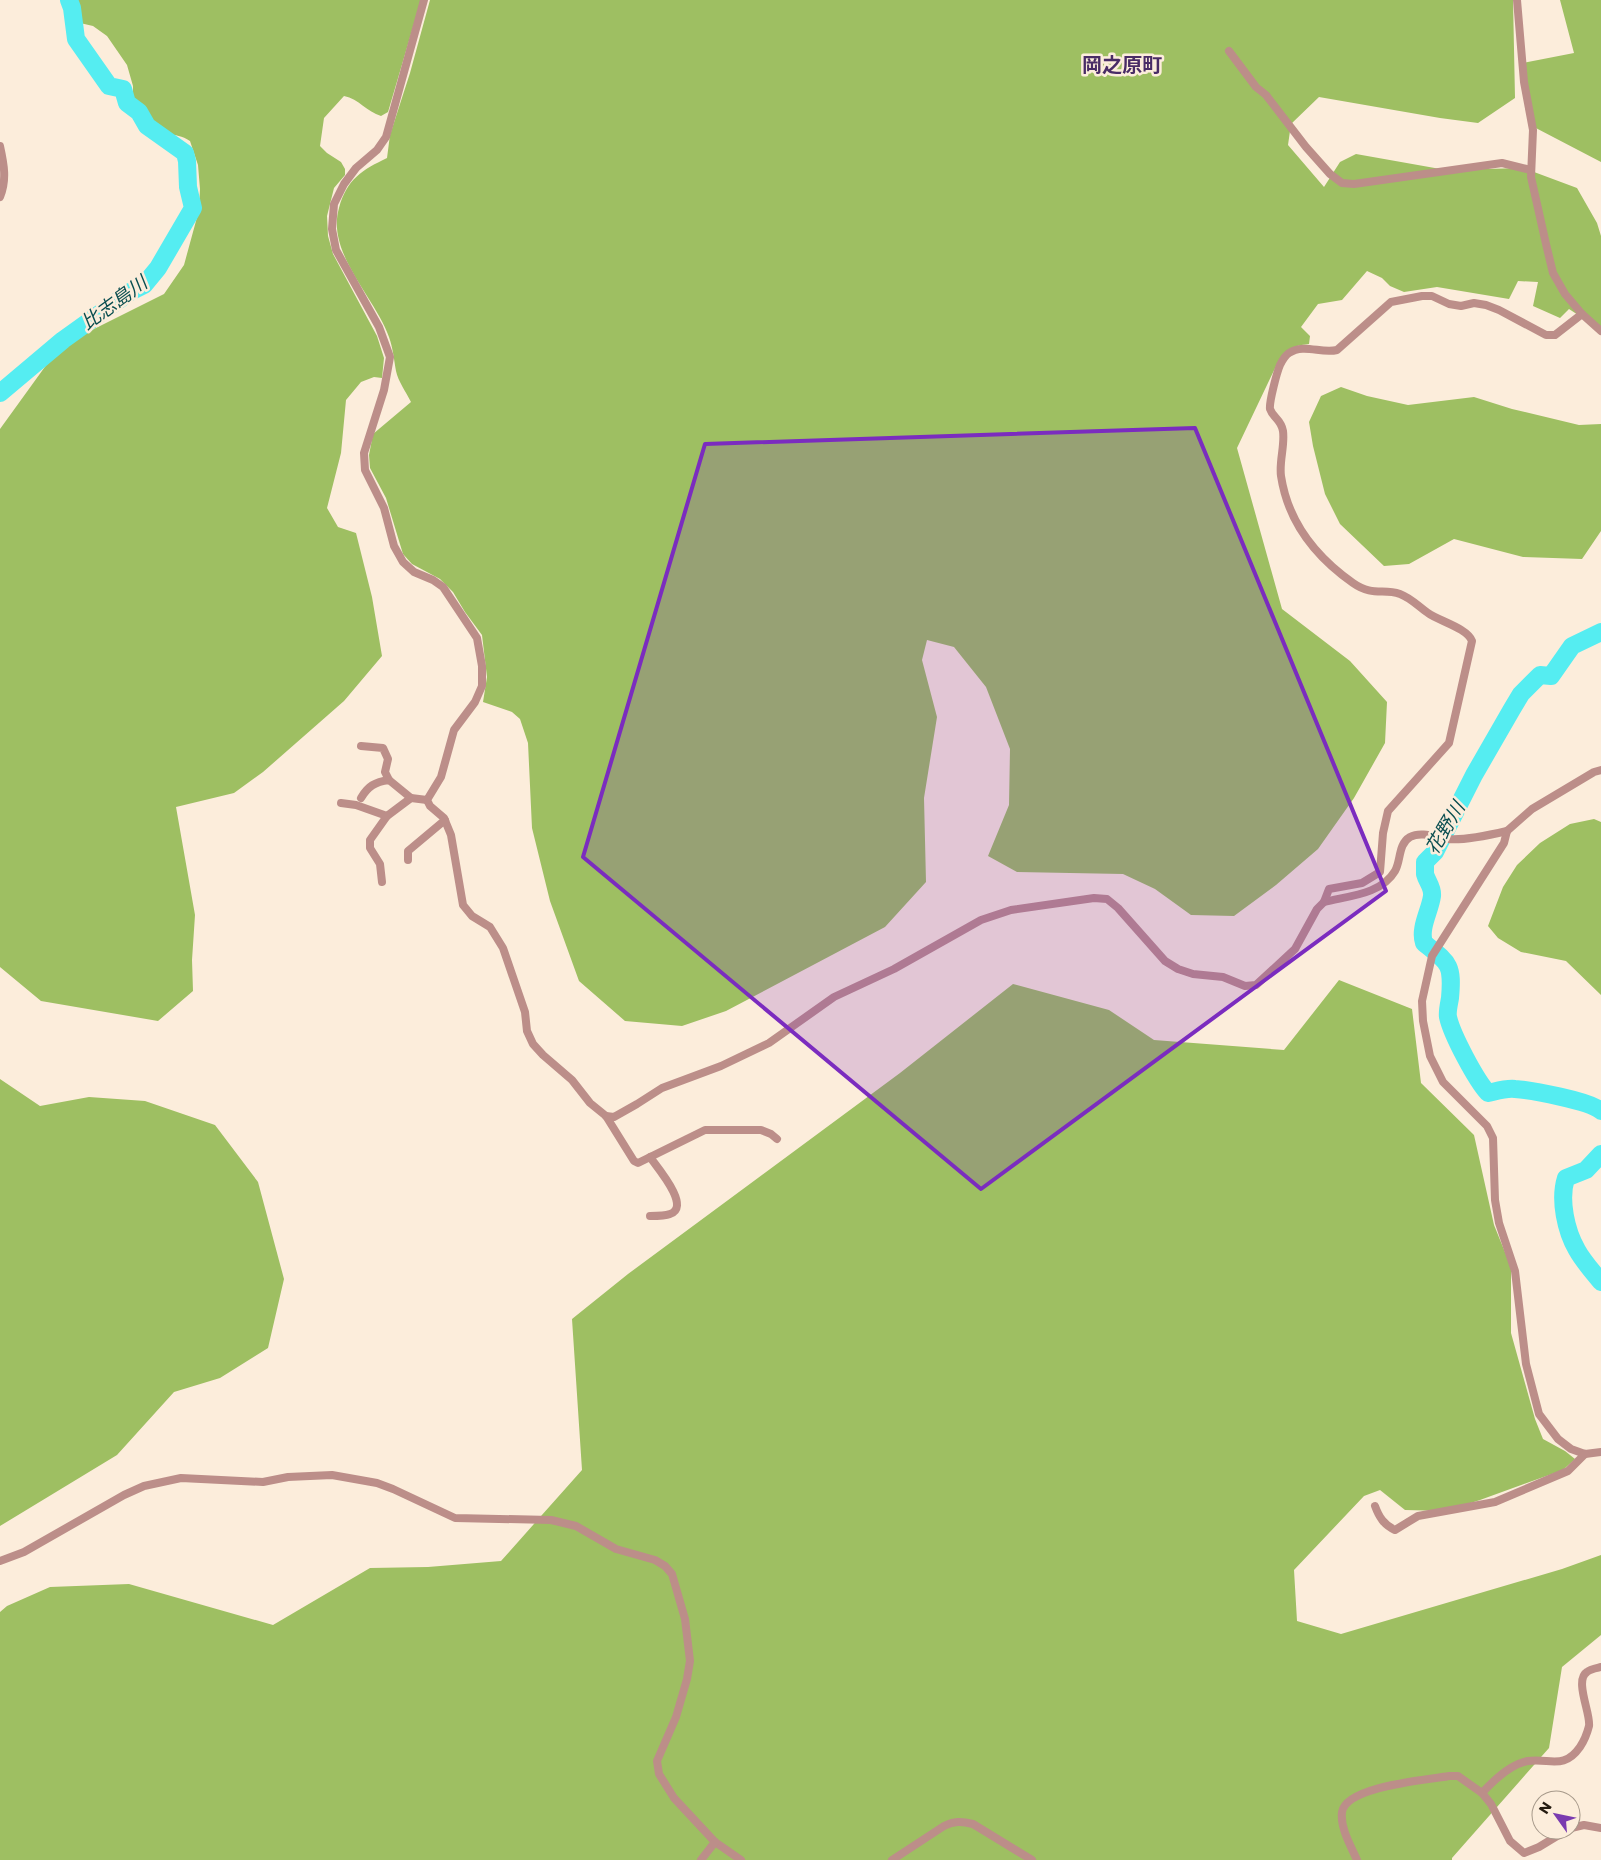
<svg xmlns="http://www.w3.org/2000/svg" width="1601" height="1860" viewBox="0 0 1601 1860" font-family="Poppins,'Noto Sans JP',sans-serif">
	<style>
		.forest { fill: #9ebf62 }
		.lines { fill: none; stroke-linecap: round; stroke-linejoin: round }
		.river { stroke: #55edf1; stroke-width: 18 }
		.street { stroke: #bc8e89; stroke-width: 8 }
		.marked { fill: #7b2cbf; fill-opacity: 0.2; stroke: #7b2cbf; stroke-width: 4; stroke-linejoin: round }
		.labels { text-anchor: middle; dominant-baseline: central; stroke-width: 5; stroke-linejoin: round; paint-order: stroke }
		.water-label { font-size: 19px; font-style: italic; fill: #0a4e50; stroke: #fceddb }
		.quarter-label { font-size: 20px; font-weight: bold; fill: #492c66; stroke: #fceddb }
	</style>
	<rect width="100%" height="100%" fill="#fceddb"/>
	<!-- forest -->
	<g class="forest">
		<path d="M64,0H421L388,112L381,116C367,112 359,99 344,96L324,118L320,146L327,153L341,162L345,169V175L334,188L327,216L328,236L333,254L377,336L384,358L382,378L374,377L361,382L346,400L341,453L327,508L338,527L356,533L372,597L382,656L344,701L263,772L234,793L176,807L195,915L192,960L193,991L158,1021L41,1001L0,967V429L60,346L164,294L184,265L199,210L200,189L198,165L190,141C177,133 167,134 153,136L143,129L133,116V86L127,65L107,36L93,26L80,23L70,17L64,3Z"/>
		<path d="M430,0H1513L1515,98L1478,123L1440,118L1319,97L1291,124L1288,145L1324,187L1340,162L1356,154L1446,170L1523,168L1577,188L1597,223L1601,236V330L1569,309L1560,318L1533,306L1538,282L1518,281L1509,299L1437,287L1404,292L1390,286L1382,278L1367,271L1342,300L1318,304L1301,327L1310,336L1309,344C1292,346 1286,349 1277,364L1237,448L1282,609L1350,661L1387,702L1385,743L1354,798L1318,849L1276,885L1234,916L1191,915L1155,889L1123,874L1017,872L988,856L1009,805L1010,749L986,687L954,647L927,640L922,660L937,717L924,798L926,882L885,927L726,1011L682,1026L625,1021L579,981L550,901L532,828L528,743L520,719L512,712L483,702L487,677L482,635L465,612L453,592L440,579L412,564L403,554L386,498L370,468L369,455L373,434L411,402C406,392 398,381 396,371C394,360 393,348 389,337C375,297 326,253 339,208C347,179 362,170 387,158L390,135L410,73Z"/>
		<path d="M1560,0H1601V162L1532,126L1523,63L1574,53Z"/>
		<path d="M1341,387L1367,396L1408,405L1474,397L1512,409L1579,425L1601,424V531L1582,559L1523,557L1454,539L1409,564L1384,566L1340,524L1325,494L1313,446L1309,422L1321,396Z"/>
		<path d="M1594,819L1601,822V995L1566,961L1521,952L1498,938L1488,926L1503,887L1517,865L1540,843L1570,824Z"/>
		<path d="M1339,980L1412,1009L1421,1083L1474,1135L1494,1225L1511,1267V1333L1535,1419L1543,1439L1565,1451L1575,1459L1563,1470L1480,1500L1446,1511L1405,1510L1380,1490L1364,1496L1294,1570L1297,1621L1341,1634L1562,1569L1601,1555V1635L1562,1667L1549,1748L1452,1858V1860H0V1612L7,1606L50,1587L129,1584L273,1625L370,1568L428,1567L501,1561L582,1470L572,1319L628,1274L900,1073L1013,984L1109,1010L1154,1040L1284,1050Z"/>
		<path d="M0,1079L40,1106L89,1097L145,1101L215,1125L258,1182L284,1279L268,1348L220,1378L174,1392L117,1455L0,1526Z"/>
	</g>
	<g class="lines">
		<!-- river -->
		<g class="river">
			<path d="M0,393L63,340L130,292L144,285L158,268L193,208L188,187L187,161L185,153L147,126L139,112L127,103L123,89L109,86L76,39L72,8L69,0"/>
			<path d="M1601,632L1572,646L1551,676L1540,675L1521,694L1512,709L1474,775L1435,852L1425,862C1425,865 1425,870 1425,874C1427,882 1433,887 1432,896C1430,911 1419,928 1424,943C1449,963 1453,964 1450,998C1449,1004 1447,1012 1448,1017C1452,1035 1476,1080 1488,1093C1497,1091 1506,1088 1515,1089C1530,1090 1591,1101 1601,1111"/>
			<path d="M1601,1154L1586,1170L1566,1178C1559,1200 1566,1231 1577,1250C1583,1261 1593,1272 1601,1282"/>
		</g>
		<!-- street -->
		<g class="street">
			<path d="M424,0L386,137L377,150L356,168L344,184L334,204L332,229L336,250L379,327L390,357L384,390L364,453L365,470L384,508L394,546L403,562L414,572L433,580L443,587L477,638L482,666V686L475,702L454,730L441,777L427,800L430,806L444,818L451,835L463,905L472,916L490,927L503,948L525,1012L527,1031L533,1044L543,1055L572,1080L590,1103L606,1116L634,1161L638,1163L705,1130H761L771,1134L777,1139"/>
			<path d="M1517,0L1524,82L1533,130L1531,177L1546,244L1553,273L1565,294L1582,314L1601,331"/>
			<path d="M1229,51L1256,87L1266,95L1306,147L1330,174L1342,183L1354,184L1502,163L1531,170"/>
			<path d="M0,146C4,164 7,180 0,197"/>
			<path d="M361,746L383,748L388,759L385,772L389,780"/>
			<path d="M1601,770L1594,772L1532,809L1507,831L1504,843L1432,956L1422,1001L1423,1021L1430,1056L1443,1082L1487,1126L1493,1138L1495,1200L1499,1223L1515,1271L1526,1364L1539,1414L1558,1439L1571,1449L1585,1454L1601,1452"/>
			<path d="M361,798C368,786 375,782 389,780L411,798"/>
			<path d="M341,803L356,805L387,816L411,798L427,800"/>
			<path d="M408,860V851L445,820"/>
			<path d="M382,882L380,864L370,848V840L387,816"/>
			<path d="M1324,902C1347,896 1381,895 1395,871C1401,861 1398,844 1410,837C1421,831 1435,837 1447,839C1464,841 1490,835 1507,831"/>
			<path d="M606,1116L614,1117L637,1104L662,1088L721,1066L769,1043L834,997L894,969L981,920L1011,910L1094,898L1107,899L1118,908L1165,961L1178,969L1193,974L1223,977L1245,986L1256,985L1295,949L1317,909L1324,902L1329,889L1362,883L1380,872L1383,833L1388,811L1449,743L1472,641C1467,628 1439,621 1428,613C1419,607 1411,598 1400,594C1383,588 1373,597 1353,583C1316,557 1288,522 1281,476C1279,461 1285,446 1283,431C1281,419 1273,418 1270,409C1269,402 1277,372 1280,365C1282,361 1286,355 1289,353C1304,343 1321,354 1337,350L1391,302L1422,296H1432L1449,304L1461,306L1474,303L1486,305L1499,310L1546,335H1555L1582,314"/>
			<path d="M650,1157C656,1166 692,1207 670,1214C665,1216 656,1216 650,1216"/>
			<path d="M1375,1506C1379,1517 1384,1525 1395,1530L1418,1516L1495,1502L1568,1471L1585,1454"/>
			<path d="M0,1561L24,1552L124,1495L144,1486L181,1478L263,1482L288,1477L332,1475L377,1483L393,1489L455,1518L551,1520L576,1526L616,1549L655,1560L665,1566L672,1574L685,1619L690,1661L687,1679L676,1717L657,1761L659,1774L674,1798L715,1842L741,1860"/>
			<path d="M1482,1793C1493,1781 1511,1764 1528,1761C1550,1758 1564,1770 1580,1747C1584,1741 1587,1734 1589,1726C1591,1714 1574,1680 1587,1672C1590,1669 1597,1668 1601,1667"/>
			<path d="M1571,1828L1584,1825L1601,1828"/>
			<path d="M701,1860L715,1842"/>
			<path d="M892,1860L944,1826C954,1821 961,1821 973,1824L1032,1860"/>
			<path d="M1357,1860C1351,1846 1340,1828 1342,1812C1346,1786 1427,1780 1449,1776H1458L1482,1793L1491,1804L1510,1841L1524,1853L1539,1847L1567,1830"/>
		</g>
	</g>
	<!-- marked area -->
	<path class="marked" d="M1195,428L1386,891L981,1189L583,857L705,444Z"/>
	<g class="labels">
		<!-- water labels -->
		<g class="water-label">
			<text transform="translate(114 303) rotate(-36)">比志島川</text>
			<text transform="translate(1445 828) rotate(-59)">花野川</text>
		</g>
		<!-- quarter labels -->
		<g class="quarter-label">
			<text x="1122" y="65">岡之原町</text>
		</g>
	</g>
	<!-- north arrow -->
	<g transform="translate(1556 1815) rotate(303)"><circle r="24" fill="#fceddb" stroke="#a6998a"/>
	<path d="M0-4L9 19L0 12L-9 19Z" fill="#7a3bb0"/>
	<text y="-8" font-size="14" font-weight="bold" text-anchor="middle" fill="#241b10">N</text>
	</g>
</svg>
